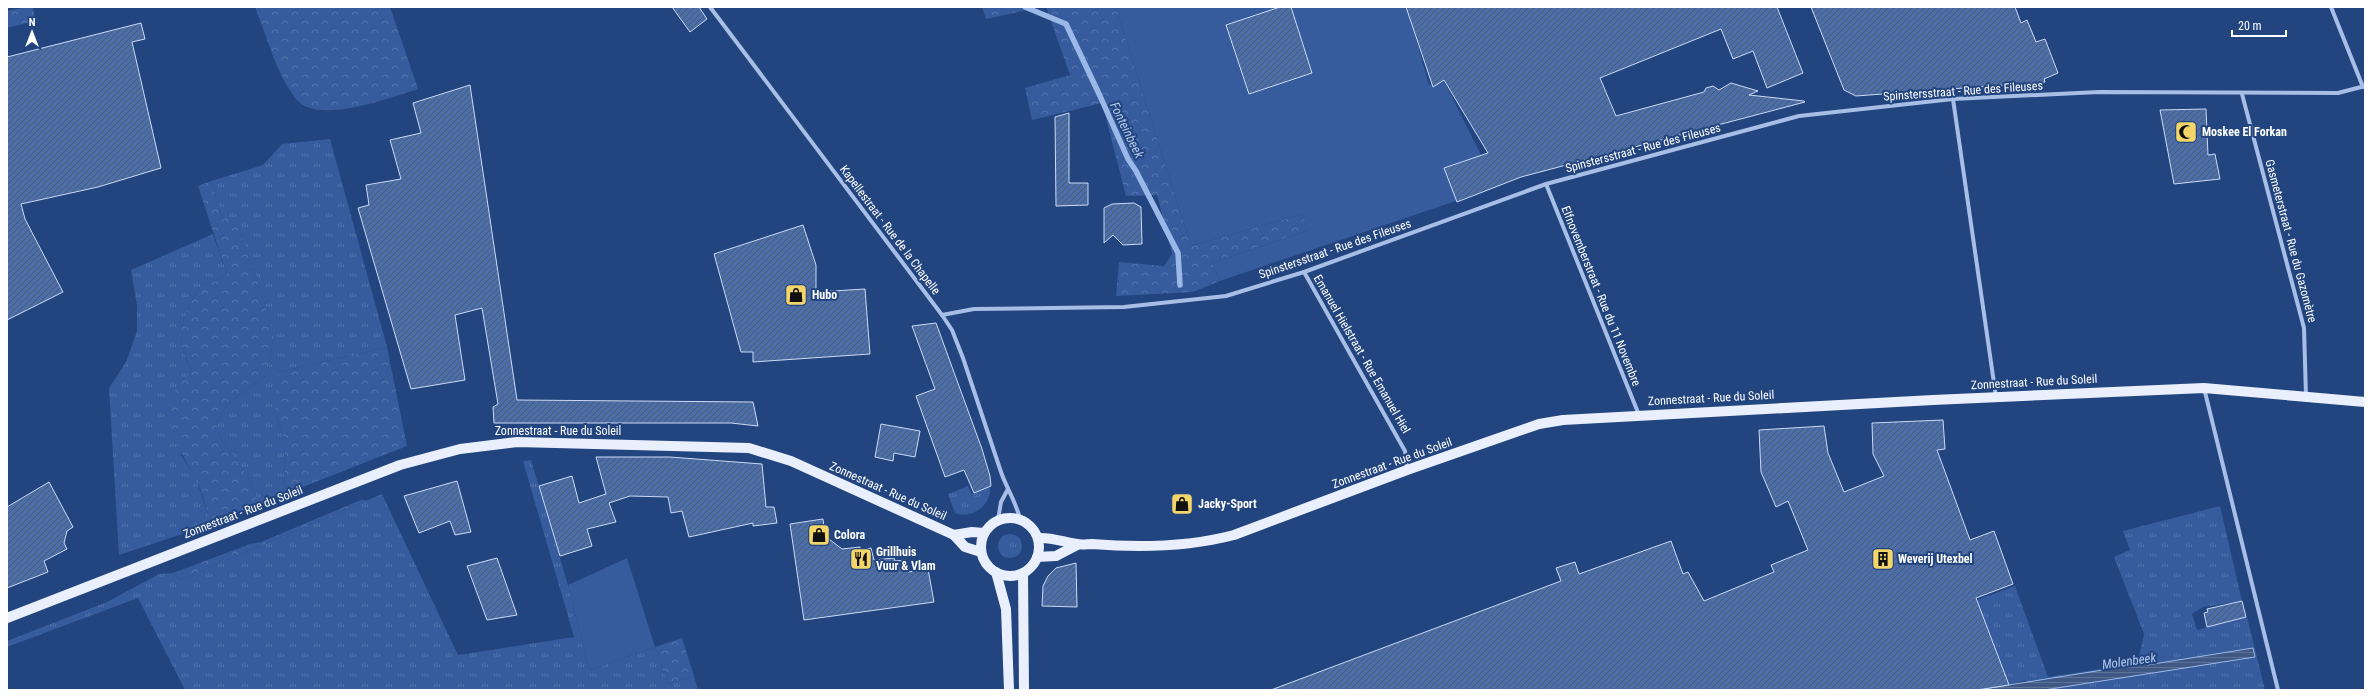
<svg xmlns="http://www.w3.org/2000/svg" width="2372" height="697" viewBox="0 0 2372 697" font-family="'Roboto Condensed',sans-serif">
	<style>
		.grass { fill: url(#grass-tufts) }
		.forest { fill: url(#forest-crowns) }
		.green { fill: #365c9d }
		.water { fill: url(#water-rules); stroke: #9bb9e8 }
		.lines { fill: none; stroke-linecap: round; stroke-linejoin: round }
		.stream { stroke: #9bb9e8; stroke-width: 5.5 }
		.building { fill: url(#building-hatch); stroke: #cbdbf5 }
		.minor { stroke: #a7bfe7; stroke-width: 4 }
		.primary { stroke: #e9effd; stroke-width: 10 }
		.labels { text-anchor: middle; dominant-baseline: central; stroke-width: 4; stroke-linejoin: round; paint-order: stroke }
		.street-label { font-size: 12px; fill: #fff; stroke: #22447f }
		.poi-label { font-size: 12px; font-weight: bold; fill: #fff; stroke: #22447f; text-anchor: start }
		.water-label { font-size: 13px; font-style: italic; fill: #b3caef; stroke: #22447f }
	</style>
	<defs>
		<pattern id="grass-tufts" width="24" height="20" patternUnits="userSpaceOnUse"><rect width="24" height="20" fill="#365c9d"/><path d="M3 7l-1-3M5 7V3M7 7l1-3M15 17l-1-3M17 17v-4M19 17l1-3" fill="none" stroke="#5474ac"/></pattern>
		<pattern id="forest-crowns" width="20" height="18" patternUnits="userSpaceOnUse"><rect width="20" height="18" fill="#365c9d"/><path d="M2 6a3 3 0 1 1 6 0M12 15a3 3 0 1 1 6 0" fill="none" stroke="#5474ac"/></pattern>
		<pattern id="water-rules" width="6" height="5" patternUnits="userSpaceOnUse"><rect width="6" height="5" fill="#405984"/><path d="M0 2.5h6" fill="none" stroke="#5d7296"/></pattern>
		<pattern id="building-hatch" width="6" height="6" patternUnits="userSpaceOnUse"><rect width="6" height="6" fill="#4b6da8"/><path d="M-1 1l2-2M0 6l6-6M5 7l2-2" fill="none" stroke="#4c5971"/></pattern>
	</defs>
	<rect width="100%" height="100%" fill="#22447f"/>
	<!-- grass -->
	<g class="grass">
		<path d="M330,139L387,347L279,372L276,415L284,440L285,494L259,504L248,477L219,436L216,421L230,402L267,375L274,335L257,278L234,218L222,217L211,181L263,165L282,144Z"/>
		<path d="M213,234L227,274L213,282L201,285C191,303 177,324 182,346C184,355 189,364 192,372L177,387L181,455L196,479L212,524L119,555L109,388L126,362L137,331V306L131,270Z"/>
		<path d="M531,460L568,585L589,670L655,647L668,684L694,676L698,690H185L138,598L7,647V641L107,602L159,574L173,573L180,580L382,494L458,655L574,637L523,461Z"/>
		<path d="M968,486L972,494L990,487C992,505 971,520 955,513L948,494Z"/>
		<path d="M2220,506L2242,601L2203,607L2192,614L2197,630L2247,617L2265,690H2029L2026,680L2009,685L1977,600L2015,586L2048,677L2133,664L2139,656L2144,634L2114,557L2130,550L2123,531Z"/>
		<circle cx="1010" cy="546" r="12"/>
	</g>
	<!-- forest -->
	<g class="forest">
		<path d="M27,7H33L35,21L7,28V11Z"/>
		<path d="M255,7H390L418,89C391,97 317,126 296,99C276,73 267,37 255,7Z"/>
		<path d="M982,7H1040L986,19Z"/>
		<path d="M1046,7H1116L1191,246L1303,214L1309,230L1212,263L1220,281L1193,292L1116,296L1119,262L1164,266L1172,254L1157,195L1126,196L1102,103L1032,120L1025,88L1070,75Z"/>
		<path d="M211,181L222,217H234L257,278L274,335L267,375L230,402L216,421L219,436L248,477L259,504L212,524C206,509 203,492 195,478C181,451 156,417 177,387C180,381 187,377 192,372C189,363 184,355 182,346C177,324 191,303 201,285L213,282L227,274L198,186Z"/>
		<path d="M387,347L407,446L285,494L284,440L276,415L274,400L279,372Z"/>
		<path d="M361,500H368L180,580L173,573L250,544L261,542Z"/>
		<path d="M682,638L694,676L668,684L655,647Z"/>
	</g>
	<!-- green -->
	<g class="green">
		<path d="M1116,7H1407L1429,85L1443,79L1497,187L1220,281L1212,263L1309,230L1303,214L1191,246Z"/>
		<path d="M627,558L655,647L589,670L568,585Z"/>
	</g>
	<!-- water -->
	<path class="water" d="M2253,648L2255,657L2044,690H1977L2147,663V665Z"/>
	<g class="lines">
		<!-- stream -->
		<path class="stream" d="M1025,7L1066,24L1100,96L1128,159L1136,171L1178,253L1180,285"/>
	</g>
	<!-- building -->
	<g class="building">
		<path d="M672,7H699L707,19L690,32Z"/>
		<path d="M1280,7H1291L1312,73L1249,94L1226,25Z"/>
		<path d="M1406,7H1777L1803,73L1767,88L1753,51L1733,59L1721,29L1600,78L1616,116L1704,92L1706,88L1713,86L1719,90L1731,83L1758,91L1749,95L1804,101L1805,102L1521,177L1457,202L1444,168L1488,153L1444,80L1433,87Z"/>
		<path d="M1811,7H2015L2021,23L2027,20L2036,42L2045,39L2058,73L2044,79L2045,82L1856,96L1844,90Z"/>
		<path d="M141,23L145,39L132,42L161,168L98,187L21,204L25,219L63,292L7,320V57Z"/>
		<path d="M470,85L517,400L753,402L758,426L731,423H494L493,407L498,404L482,308L455,315L465,380L411,389L358,208L369,205L366,185L401,179L390,140L421,133L413,103Z"/>
		<path d="M2206,109L2208,155L2215,154L2220,179L2174,184L2160,110Z"/>
		<path d="M1069,113V183H1088V205L1056,206L1055,117Z"/>
		<path d="M1134,203L1141,207L1142,244L1123,245L1113,235L1104,243V208L1112,204Z"/>
		<path d="M803,225L816,265V292L865,289L870,354L753,362V352H741L714,254Z"/>
		<path d="M936,323L982,449L990,476L991,486L974,493L964,470L945,477L916,396L935,389L912,326Z"/>
		<path d="M1943,420L1945,449L1937,450L1970,540L1994,531L2013,584L1976,598L2009,685L1977,690H1271L1561,581L1556,568L1575,562L1579,574L1671,541L1683,574L1688,572L1704,601L1774,572L1771,565L1808,550L1788,501L1776,507L1761,472L1759,430L1824,426L1828,453L1844,492L1884,476L1873,454L1872,423Z"/>
		<path d="M881,424L920,431L915,457L894,453L893,461L875,457Z"/>
		<path d="M596,457H670L762,464L766,507H774L777,523L753,526V523L689,537L682,511L671,513L668,497L630,496L609,503L616,522L587,529L592,546L560,556L539,486L572,476L579,503L606,494Z"/>
		<path d="M457,481L471,532L455,535L450,521L419,533L404,496Z"/>
		<path d="M49,482L73,527L67,531L64,543L67,549L44,561L48,572L7,588V507Z"/>
		<path d="M823,519L825,536L842,549L860,547V550L871,548L874,560L894,558L895,561L906,560L908,572L928,569L934,602L804,620L790,524Z"/>
		<path d="M497,558L517,615L487,620L467,566Z"/>
		<path d="M1076,563L1077,607L1042,606L1043,586L1048,576L1056,568Z"/>
		<path d="M2242,601L2246,617L2207,627L2204,613L2208,612L2207,609Z"/>
	</g>
	<g class="lines">
		<!-- minor -->
		<g class="minor">
			<path d="M710,7L942,315L952,330L963,358L1001,472C1007,489 1016,502 1020,519"/>
			<path d="M2331,7L2363,87"/>
			<path d="M2242,94L2304,328L2306,396"/>
			<path d="M1953,99L1996,397"/>
			<path d="M1546,184L1639,415"/>
			<path d="M1304,272L1405,451L1407,469"/>
			<path d="M942,315L974,309L1124,307L1226,296L1304,272L1546,184L1799,116L1953,99L2099,92L2338,93L2365,86"/>
			<path d="M2204,388L2278,690"/>
			<path d="M998,520L1001,502L1008,489"/>
		</g>
		<!-- primary -->
		<g class="primary">
			<circle cx="1010" cy="547" r="29"/>
			<path d="M954,535L972,532L984,533"/>
			<path d="M1038,538C1052,537 1063,542 1077,544C1082,545 1087,544 1092,544C1140,548 1188,547 1234,535L1407,470L1539,424L1563,420L1933,400L2204,388L2365,402"/>
			<path d="M1037,557L1056,556L1077,545"/>
			<path d="M996,572L1006,609L1009,690"/>
			<path d="M1023,573L1024,690"/>
			<path d="M7,618L400,465L460,449L517,442L749,448L791,461L954,535L965,547L981,552"/>
		</g>
	</g>
	<!-- icons -->
	<defs>
		<g id="mosque-square" transform="scale(1.15)"><rect x="-9" y="-9" width="18" height="18" rx="4" fill="#f3d56a" stroke="#22447f"/><path d="M3.5-4.9A6 6 0 1 0 3.5 4.9A5 5 0 1 1 3.5-4.9Z" fill="#111"/></g>
		<g id="shop-square" transform="scale(1.15)"><rect x="-9" y="-9" width="18" height="18" rx="4" fill="#f3d56a" stroke="#22447f"/><path d="M-5-2.5h2.3a2.7 3.5 0 0 1 5.4 0H5L5.5 6h-11ZM-1.5-2.5h3a1.5 2.3 0 0 0-3 0Z" fill="#111"/></g>
		<g id="restaurant-square" transform="scale(1.15)"><rect x="-9" y="-9" width="18" height="18" rx="4" fill="#f3d56a" stroke="#22447f"/><path d="M-5-6h1v4h1v-4h1v4h1v-4h1v5L-1.5 .5V6h-2V.5L-5-1ZM5-6V6H3V1.5H1.5Q1.5-4 5-6Z" fill="#111"/></g>
		<g id="building-square" transform="scale(1.15)"><rect x="-9" y="-9" width="18" height="18" rx="4" fill="#f3d56a" stroke="#22447f"/><path d="M-4-6H4V6H1V3H-1V6H-4ZM-2.5-4.3h1.7v1.8h-1.7ZM.8-4.3h1.7v1.8H.8ZM-2.5-1h1.7V.8h-1.7ZM.8-1h1.7V.8H.8Z" fill="#111"/></g>
	</defs>
	<g fill-rule="evenodd">
		<use href="#mosque-square" x="2186" y="132"/>
		<use href="#shop-square" x="796" y="295"/>
		<use href="#shop-square" x="1182" y="504"/>
		<use href="#shop-square" x="819" y="535"/>
		<use href="#restaurant-square" x="861" y="559"/>
		<use href="#building-square" x="1883" y="559"/>
	</g>
	<g class="labels">
		<!-- street labels -->
		<g class="street-label">
			<text transform="translate(1963 91) rotate(-4)">Spinstersstraat - Rue des Fileuses</text>
			<text transform="translate(1643 148) rotate(-15)">Spinstersstraat - Rue des Fileuses</text>
			<text transform="translate(890 230) rotate(53)">Kapellestraat - Rue de la Chapelle</text>
			<text transform="translate(2291 241) rotate(75)">Gasmeterstraat - Rue du Gazomètre</text>
			<text transform="translate(1335 249) rotate(-19)">Spinstersstraat - Rue des Fileuses</text>
			<text transform="translate(1601 296) rotate(68)">Elfnovemberstraat - Rue du 11 Novembre</text>
			<text transform="translate(1362 354) rotate(60)">Emanuel Hielstraat - Rue Emanuel Hiel</text>
			<text transform="translate(2034 382) rotate(-3)">Zonnestraat - Rue du Soleil</text>
			<text transform="translate(1711 398) rotate(-3)">Zonnestraat - Rue du Soleil</text>
			<text x="558" y="431">Zonnestraat - Rue du Soleil</text>
			<text transform="translate(1392 463) rotate(-20)">Zonnestraat - Rue du Soleil</text>
			<text transform="translate(888 491) rotate(24)">Zonnestraat - Rue du Soleil</text>
			<text transform="translate(243 512) rotate(-21)">Zonnestraat - Rue du Soleil</text>
		</g>
		<!-- poi labels -->
		<g class="poi-label">
			<text x="2202" y="132">Moskee El Forkan</text>
			<text x="812" y="295">Hubo</text>
			<text x="1198" y="504">Jacky-Sport</text>
			<text x="834" y="535">Colora</text>
			<text x="876" y="552">Grillhuis<tspan x="876" dy="14">Vuur &amp; Vlam</tspan></text>
			<text x="1898" y="559">Weverij Utexbel</text>
		</g>
		<!-- water labels -->
		<g class="water-label">
			<text transform="translate(1127 130) rotate(64)">Fonteinbeek</text>
			<text transform="translate(2129 661) rotate(-8)">Molenbeek</text>
		</g>
	</g>
	<!-- border -->
	<rect width="2372" height="697" fill="none" stroke="#ffffff" stroke-width="16"/>
	<!-- north arrow -->
	<g transform="translate(32 32)" stroke="#22447f" stroke-width="3" paint-order="stroke">
	<path d="M0-3L7 15L0 10L-7 15Z" fill="#ffffff"/>
	<text y="-6" font-size="11" font-weight="bold" text-anchor="middle" fill="#ffffff">N</text>
	</g>
	<!-- scale -->
	<path d="M2232 30v6h54v-6" fill="none" stroke="#ffffff" stroke-width="2"/>
	<text x="2238" y="30" font-size="12" fill="#ffffff" stroke="#22447f" stroke-width="3" paint-order="stroke">20 m</text>
</svg>
